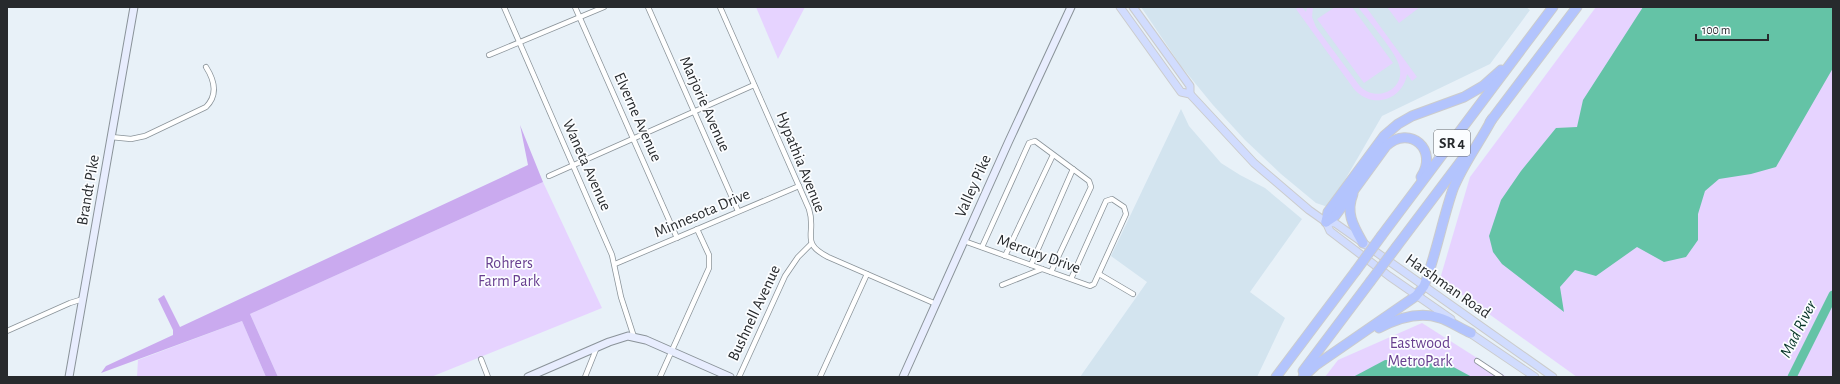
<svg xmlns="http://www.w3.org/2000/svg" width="1840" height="384" viewBox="0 0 1840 384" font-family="'Alegreya Sans',sans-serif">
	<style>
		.built { fill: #d3e4ef }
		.green { fill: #e6d3ff }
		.forest { fill: #caaaef }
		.water { fill: #64c3a6 }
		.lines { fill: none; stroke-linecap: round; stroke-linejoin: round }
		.river { stroke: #64c3a6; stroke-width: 9 }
		.street-casing { stroke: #8a9399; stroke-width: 6 }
		.secondary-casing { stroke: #8a9399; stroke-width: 9 }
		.primary-casing { stroke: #cbcccd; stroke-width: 9 }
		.highway-casing { stroke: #cbcccd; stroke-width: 11 }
		.street { stroke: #fff; stroke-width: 4.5 }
		.secondary { stroke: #e8edfe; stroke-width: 7 }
		.primary { stroke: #d1dcfe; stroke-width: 7 }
		.highway { stroke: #b3c4fd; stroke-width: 9 }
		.highway-bridge-casing { stroke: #cbcccd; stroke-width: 11; stroke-linecap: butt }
		.highway-bridge { stroke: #b3c4fd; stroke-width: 9 }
		.labels { text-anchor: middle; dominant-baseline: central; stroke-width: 3.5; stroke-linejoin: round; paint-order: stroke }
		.shield { fill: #fbfdff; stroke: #67696c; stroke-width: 1 }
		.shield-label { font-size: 15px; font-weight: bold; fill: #272a2d }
		.street-label { font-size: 16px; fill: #272a2d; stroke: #fbfdff }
		.park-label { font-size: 16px; fill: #683f90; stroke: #fbfdff }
		.water-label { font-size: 17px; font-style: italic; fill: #053327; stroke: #fbfdff }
	</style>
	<rect width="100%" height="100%" fill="#e8f1f8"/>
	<!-- built -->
	<g class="built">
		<path d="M1141,7H1526L1530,10L1490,64L1382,116L1331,204L1325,206L1316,203L1281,174L1245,140L1213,105L1181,66Z"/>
		<path d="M1181,109L1189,126L1221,163L1240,175L1265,188L1302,219L1250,292L1285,318L1257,377H1080L1147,282L1111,256Z"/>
	</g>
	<!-- green -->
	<g class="green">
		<path d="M756,7H805L778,59Z"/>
		<path d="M1298,7H1302L1306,12L1307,7H1313L1312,17L1316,27L1359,85C1375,104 1407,90 1399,65C1395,51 1368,20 1358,7H1366L1417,77L1412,81L1407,74C1403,100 1372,110 1354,89L1296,9Z"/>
		<path d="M1335,7H1352L1393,63L1364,83L1317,19Z"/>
		<path d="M1387,7H1420L1399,23Z"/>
		<path d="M1596,7H1833V377H1577L1440,279L1470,177Z"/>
		<path d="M543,182L602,308L431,377H278L250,314Z"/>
		<path d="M242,321L266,377H137L138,360Z"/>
		<path d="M1422,323L1507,377H1325L1338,360Z"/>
	</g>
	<!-- forest -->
	<path class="forest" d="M520,125L543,182L250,314L278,377H266L242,321L101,373L106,366L173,335V330L158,299L164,295L180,327L528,165Z"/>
	<!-- water -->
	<g class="water">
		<path d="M1643,7H1833V68L1776,167L1751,174L1719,179L1705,191L1698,214V240L1686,257L1664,262L1637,247L1596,276L1575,270L1560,287L1564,312L1502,264L1493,252L1489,236L1501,200L1521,171L1556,128L1577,127L1583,100Z"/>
		<path d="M1385,360L1446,363L1472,377H1353Z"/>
	</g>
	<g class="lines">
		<!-- river -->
		<path class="river" d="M1792,377L1833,295"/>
		<!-- street casing -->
		<g class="street-casing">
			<g id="street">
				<path d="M504,7L612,255L621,297L634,337"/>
				<path d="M575,7L677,238"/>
				<path d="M648,7L738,211"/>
				<path d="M720,7L809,209C817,234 799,242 828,257L936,304"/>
				<path d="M489,55L604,7"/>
				<path d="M111,137L131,139L145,136L206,107C218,95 215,81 206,67"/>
				<path d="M549,176L754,85"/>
				<path d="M964,241L1090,286L1094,284L1126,214L1124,207L1112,199L1106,201L1071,279"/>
				<path d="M982,247L1029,143L1035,141L1089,181L1091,187L1051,272"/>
				<path d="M1005,256L1053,155"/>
				<path d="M615,264L799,186"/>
				<path d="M1031,265L1073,169"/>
				<path d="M1099,274L1133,294"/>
				<path d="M1002,285L1042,269"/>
				<path d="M7,331L70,303L83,299"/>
				<path d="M481,359L488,377"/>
				<path d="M1477,361L1501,377"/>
				<path d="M585,377L597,347"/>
				<path d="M660,377L709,268V255L697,229"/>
				<path d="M739,377L785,276L798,257L811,244"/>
				<path d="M820,377L867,274"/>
			</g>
		</g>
		<!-- secondary casing -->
		<g class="secondary-casing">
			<g id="secondary">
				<path d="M69,377L134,7"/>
				<path d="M528,377L609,342L628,336L646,340L730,377"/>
				<path d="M903,377L1008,143L1071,7"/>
			</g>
		</g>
		<!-- primary casing -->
		<g class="primary-casing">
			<g id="primary">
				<path d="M1120,7L1181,92L1190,94L1254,163L1309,210L1326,222L1335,223L1553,377"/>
				<path d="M1133,7L1190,86V94"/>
				<path d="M1326,222L1330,231L1389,276L1451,319"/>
				<path d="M1467,331L1535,377"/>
			</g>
		</g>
		<!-- highway casing -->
		<g class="highway-casing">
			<g id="highway">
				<path d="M1490,122L1577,7"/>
				<path d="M1353,194C1345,213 1354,227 1363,243"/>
				<path d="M1326,222L1328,212L1384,136L1398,124L1412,116L1464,97L1483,86L1501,70"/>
				<path d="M1326,222L1335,216L1386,146C1410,124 1439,150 1421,177"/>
				<path d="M1382,235L1553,7"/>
				<path d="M1397,246L1464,157"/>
				<path d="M1379,328C1398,318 1419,311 1440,318C1450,321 1461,329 1471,333"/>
				<path d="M1303,371L1370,282"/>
				<path d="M1276,377L1355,272"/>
				<path d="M1303,377L1316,365L1416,296L1424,286C1436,255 1442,221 1453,189C1463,164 1480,142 1492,119"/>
			</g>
		</g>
		<!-- street -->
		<use href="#street" class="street"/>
		<!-- secondary -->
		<use href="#secondary" class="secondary"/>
		<!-- primary -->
		<use href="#primary" class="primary"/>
		<!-- highway -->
		<use href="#highway" class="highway"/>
		<!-- highway-bridge casing -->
		<g class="highway-bridge-casing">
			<g id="highway-bridge">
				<path d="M1355,272L1382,235"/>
				<path d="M1370,282L1397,246"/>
			</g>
		</g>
		<!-- highway-bridge -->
		<use href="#highway-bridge" class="highway-bridge"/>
	</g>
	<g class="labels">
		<!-- shield labels -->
		<rect class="shield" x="1434" y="130" width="36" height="26" rx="3"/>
		<g class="shield-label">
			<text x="1452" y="143">SR 4</text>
		</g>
		<!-- street labels -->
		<g class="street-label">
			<text transform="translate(705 104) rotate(66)">Marjorie Avenue</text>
			<text transform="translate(638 117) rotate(66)">Elverne Avenue</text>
			<text transform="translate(801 162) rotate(68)">Hypathia Avenue</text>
			<text transform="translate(587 165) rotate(66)">Waneta Avenue</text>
			<text transform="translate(973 186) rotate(-66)">Valley Pike</text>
			<text transform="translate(88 190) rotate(-80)">Brandt Pike</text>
			<text transform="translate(702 213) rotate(-23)">Minnesota Drive</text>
			<text transform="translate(1039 254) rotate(20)">Mercury Drive</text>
			<text transform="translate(1448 286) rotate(35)">Harshman Road</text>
			<text transform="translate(754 313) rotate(-65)">Bushnell Avenue</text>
		</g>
		<!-- park labels -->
		<g class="park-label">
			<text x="509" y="263">Rohrers<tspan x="509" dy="18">Farm Park</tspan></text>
			<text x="1420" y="343">Eastwood<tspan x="1420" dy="18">MetroPark</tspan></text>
		</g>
		<!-- water labels -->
		<g class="water-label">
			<text transform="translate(1798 329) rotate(-63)">Mad River</text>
		</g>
	</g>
	<!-- border -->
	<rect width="1840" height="384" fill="none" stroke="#272a2d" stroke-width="16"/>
	<!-- scale -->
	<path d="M1696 34v6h72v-6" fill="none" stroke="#272a2d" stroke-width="2"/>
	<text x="1702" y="34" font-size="12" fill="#272a2d" stroke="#fbfdff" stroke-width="3" paint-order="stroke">100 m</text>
</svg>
